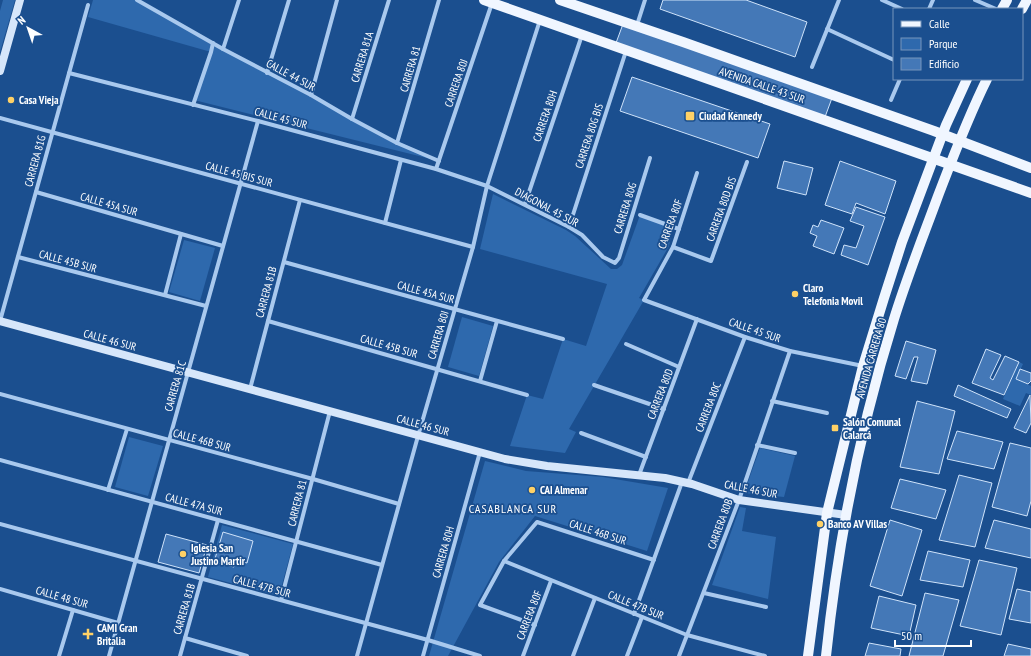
<svg xmlns="http://www.w3.org/2000/svg" width="1031" height="656" viewBox="0 0 1031 656" font-family="'PT Sans Narrow',sans-serif">
	<style>
		.green { fill: #2e69ad }
		.building { fill: #4478b7; stroke: #cfe3fa }
		.lines { fill: none; stroke-linecap: round; stroke-linejoin: round }
		.street { stroke: #a9c9ee; stroke-width: 4 }
		.secondary { stroke: #d6e6fa; stroke-width: 8 }
		.primary { stroke: #f0f6ff; stroke-width: 10 }
		.poi-dot { fill: #ffd166; stroke: #1b4f8f; stroke-width: 1.5 }
		.labels { text-anchor: middle; dominant-baseline: central; stroke-width: 3.5; stroke-linejoin: round; paint-order: stroke }
		.street-label { font-size: 11px; fill: #fff; stroke: #1b4f8f }
		.poi-label { font-size: 11px; font-weight: bold; fill: #fff; stroke: #1b4f8f; text-anchor: start }
		.neighbourhood-label { font-size: 12px; letter-spacing: 1px; fill: #fff; stroke: #1b4f8f }
	</style>
	<rect width="100%" height="100%" fill="#1b4f8f"/>
	<!-- green -->
	<g class="green">
		<path d="M3,0H15L0,52V11Z"/>
		<path d="M93,0H137L352,119L439,161L194,100L211,52L88,17Z"/>
		<path d="M493,194L566,230L575,236L611,269H617L622,265L640,215L673,227L669,246L639,298L644,300L569,429L576,432L565,453L510,446L527,395L543,399L563,339L586,346L607,284L480,249Z"/>
		<path d="M184,240L215,248L200,301L169,292Z"/>
		<path d="M462,317L493,326L479,376L448,367Z"/>
		<path d="M1019,362L1023,364L1016,379L1031,386V395L1026,393L1020,406L1003,399Z"/>
		<path d="M129,437L163,446L148,496L115,487Z"/>
		<path d="M760,448L795,456L784,497L744,493Z"/>
		<path d="M485,461L526,471L603,477L668,488L647,551L535,516L499,562L448,656H429Z"/>
		<path d="M740,507L746,508L742,531L776,537L768,599L712,585Z"/>
		<path d="M222,525L293,544L279,596L208,577Z"/>
	</g>
	<!-- building -->
	<g class="building">
		<path d="M663,0H746L807,22L795,57L660,9Z"/>
		<path d="M623,24L832,98L825,117L616,43Z"/>
		<path d="M632,77L770,124L758,158L620,111Z"/>
		<path d="M784,161L813,168L806,195L777,188Z"/>
		<path d="M840,161L896,181L885,214L856,203L852,214L825,205Z"/>
		<path d="M856,207L885,217L868,265L841,255L844,245L856,248L864,226L850,221Z"/>
		<path d="M821,220L844,228L834,254L813,246L817,236L810,233L813,225L818,227Z"/>
		<path d="M906,341L936,350L927,384L911,381L918,357H914L906,379L895,376Z"/>
		<path d="M986,349L1001,355L990,378L993,380L1005,356L1019,362L1004,395L972,383Z"/>
		<path d="M1020,369L1031,373V381L1028,384L1016,379Z"/>
		<path d="M958,385L1011,409L1007,418L954,396Z"/>
		<path d="M1030,395L1031,423L1026,433L1014,428Z"/>
		<path d="M917,401L955,411L939,474L900,467Z"/>
		<path d="M957,431L1003,442L994,469L947,459Z"/>
		<path d="M1010,443L1031,448V501L1027,516L992,507Z"/>
		<path d="M959,475L992,483L975,547L939,540Z"/>
		<path d="M900,479L946,490L936,519L891,508Z"/>
		<path d="M890,520L922,530L902,596L870,586Z"/>
		<path d="M994,520L1031,529V558L985,548Z"/>
		<path d="M223,532L253,541L247,563L236,560L234,567L214,562Z"/>
		<path d="M166,534L207,545L199,573L158,562Z"/>
		<path d="M928,551L970,560L963,587L920,580Z"/>
		<path d="M979,560L1017,568L1001,635L960,626Z"/>
		<path d="M1017,589L1031,592V623L1009,619Z"/>
		<path d="M925,593L959,600L943,656H909Z"/>
		<path d="M879,596L916,605L909,636L871,628Z"/>
		<path d="M869,643L901,649L900,656H865Z"/>
		<path d="M1008,644L1031,649V656H1004Z"/>
	</g>
	<g class="lines">
		<!-- street -->
		<g class="street">
			<path d="M137,0L223,49L311,95L352,119L397,143L439,161"/>
			<path d="M882,0L902,9"/>
			<path d="M975,0L996,9"/>
			<path d="M929,9L933,0"/>
			<path d="M637,25L645,0"/>
			<path d="M827,29L894,60"/>
			<path d="M223,49L239,0"/>
			<path d="M812,67L839,0"/>
			<path d="M69,73L258,121L436,169L487,186L569,227L582,235L603,257L615,263L619,258L650,158"/>
			<path d="M267,73L289,0"/>
			<path d="M311,95L337,0"/>
			<path d="M891,100L900,79"/>
			<path d="M193,105L211,52L213,43"/>
			<path d="M0,118L473,247"/>
			<path d="M352,119L389,0"/>
			<path d="M397,143L439,0"/>
			<path d="M436,169L492,3"/>
			<path d="M697,173L673,247L644,300L745,337L790,351L863,366"/>
			<path d="M36,192L223,246"/>
			<path d="M525,204L582,35"/>
			<path d="M640,215L679,229"/>
			<path d="M385,223L401,160"/>
			<path d="M569,227L626,51"/>
			<path d="M673,247L711,261L747,162"/>
			<path d="M18,257L206,306"/>
			<path d="M284,262L563,339"/>
			<path d="M165,295L181,234"/>
			<path d="M0,321L88,5"/>
			<path d="M268,321L527,395"/>
			<path d="M626,344L679,367"/>
			<path d="M480,381L497,321"/>
			<path d="M594,385L664,409"/>
			<path d="M250,389L300,200"/>
			<path d="M0,394L313,479L399,504"/>
			<path d="M772,401L827,413"/>
			<path d="M581,433L646,457"/>
			<path d="M757,445L795,453"/>
			<path d="M0,460L382,565"/>
			<path d="M639,475L697,319"/>
			<path d="M688,483L745,337"/>
			<path d="M108,490L127,429"/>
			<path d="M0,524L428,640L480,656"/>
			<path d="M504,561L687,635L765,656"/>
			<path d="M0,589L118,623"/>
			<path d="M704,593L766,607"/>
			<path d="M281,600L330,411"/>
			<path d="M634,614L682,482"/>
			<path d="M535,625L480,605L504,561L537,522L654,560"/>
			<path d="M185,638L247,656"/>
			<path d="M59,656L73,610"/>
			<path d="M109,656L258,121"/>
			<path d="M180,656L218,520"/>
			<path d="M357,656L418,436L473,247L487,186L540,20"/>
			<path d="M423,656L480,452"/>
			<path d="M523,656L551,581"/>
			<path d="M573,656L595,598"/>
			<path d="M627,656L642,617"/>
			<path d="M679,656L739,500L790,351"/>
		</g>
		<!-- secondary -->
		<g class="secondary">
			<path d="M0,71L20,0"/>
			<path d="M0,321L505,459L547,466L665,478L692,484L739,500L846,515"/>
		</g>
		<!-- primary -->
		<g class="primary">
			<path d="M484,0L1031,193"/>
			<path d="M560,0L683,42L934,131L1031,168"/>
			<path d="M1002,9L1007,0"/>
			<path d="M1022,9L1027,0"/>
			<path d="M808,656L827,513L863,366L884,298L902,242L946,125L967,79"/>
			<path d="M826,656C838,542 860,428 894,319C907,277 923,237 938,196C953,157 968,117 987,79"/>
		</g>
	</g>
	<!-- markers -->
	<g class="poi-dot">
		<circle cx="11" cy="100" r="4"/>
		<rect x="685" y="111" width="10" height="10" rx="2"/>
		<circle cx="795" cy="294" r="4"/>
		<rect x="831" y="424" width="8" height="8" rx="2"/>
		<circle cx="532" cy="490" r="4"/>
		<circle cx="820" cy="524" r="4"/>
		<circle cx="183" cy="554" r="4"/>
		<path d="M86 628h4v4h4v4h-4v4h-4v-4h-4v-4h4z"/>
	</g>
	<g class="labels">
		<!-- street labels -->
		<g class="street-label">
			<text transform="translate(362 57) rotate(-73)">CARRERA 81A</text>
			<text transform="translate(410 69) rotate(-74)">CARRERA 81</text>
			<text transform="translate(291 75) rotate(28)">CALLE 44 SUR</text>
			<text transform="translate(456 83) rotate(-71)">CARRERA 80J</text>
			<text transform="translate(762 85) rotate(19)">AVENIDA CALLE 43 SUR</text>
			<text transform="translate(545 116) rotate(-71)">CARRERA 80H</text>
			<text transform="translate(281 118) rotate(15)">CALLE 45 SUR</text>
			<text transform="translate(589 136) rotate(-72)">CARRERA 80G BIS</text>
			<text transform="translate(35 161) rotate(-75)">CARRERA 81G</text>
			<text transform="translate(239 174) rotate(15)">CALLE 45 BIS SUR</text>
			<text transform="translate(109 204) rotate(16)">CALLE 45A SUR</text>
			<text transform="translate(547 207) rotate(28)">DIAGONAL 45 SUR</text>
			<text transform="translate(625 208) rotate(-73)">CARRERA 80G</text>
			<text transform="translate(721 209) rotate(-70)">CARRERA 80D BIS</text>
			<text transform="translate(670 224) rotate(-70)">CARRERA 80F</text>
			<text transform="translate(68 261) rotate(15)">CALLE 45B SUR</text>
			<text transform="translate(266 292) rotate(-75)">CARRERA 81B</text>
			<text transform="translate(426 292) rotate(15)">CALLE 45A SUR</text>
			<text transform="translate(755 330) rotate(19)">CALLE 45 SUR</text>
			<text transform="translate(438 335) rotate(-74)">CARRERA 80I</text>
			<text transform="translate(110 340) rotate(15)">CALLE 46 SUR</text>
			<text transform="translate(389 346) rotate(16)">CALLE 45B SUR</text>
			<text transform="translate(871 358) rotate(-74)">AVENIDA CARRERA 80</text>
			<text transform="translate(175 386) rotate(-74)">CARRERA 81C</text>
			<text transform="translate(660 394) rotate(-69)">CARRERA 80D</text>
			<text transform="translate(708 407) rotate(-69)">CARRERA 80C</text>
			<text transform="translate(423 425) rotate(15)">CALLE 46 SUR</text>
			<text transform="translate(202 440) rotate(15)">CALLE 46B SUR</text>
			<text transform="translate(751 489) rotate(11)">CALLE 46 SUR</text>
			<text transform="translate(297 503) rotate(-76)">CARRERA 81</text>
			<text transform="translate(194 504) rotate(15)">CALLE 47A SUR</text>
			<text transform="translate(720 524) rotate(-70)">CARRERA 80B</text>
			<text transform="translate(598 532) rotate(18)">CALLE 46B SUR</text>
			<text transform="translate(443 552) rotate(-74)">CARRERA 80H</text>
			<text transform="translate(262 586) rotate(15)">CALLE 47B SUR</text>
			<text transform="translate(62 597) rotate(16)">CALLE 48 SUR</text>
			<text transform="translate(636 605) rotate(22)">CALLE 47B SUR</text>
			<text transform="translate(184 609) rotate(-74)">CARRERA 81B</text>
			<text transform="translate(529 615) rotate(-69)">CARRERA 80F</text>
		</g>
		<!-- poi labels -->
		<g class="poi-label">
			<text x="19" y="100">Casa Vieja</text>
			<text x="699" y="116">Ciudad Kennedy</text>
			<text x="803" y="288">Claro<tspan x="803" dy="13">Telefonia Movil</tspan></text>
			<text x="843" y="422">Salón Comunal<tspan x="843" dy="13">Calarcá</tspan></text>
			<text x="540" y="490">CAI Almenar</text>
			<text x="828" y="524">Banco AV Villas</text>
			<text x="191" y="548">Iglesia San<tspan x="191" dy="13">Justino Martir</tspan></text>
			<text x="97" y="628">CAMI Gran<tspan x="97" dy="13">Britalia</tspan></text>
		</g>
		<!-- neighbourhood labels -->
		<g class="neighbourhood-label">
			<text x="513" y="508">CASABLANCA SUR</text>
		</g>
	</g>
	<!-- legend -->
	<rect x="893" y="8" width="130" height="72" fill="#1b4f8f" stroke="#7695bc"/>
	<rect x="901" y="21" width="20" height="6" fill="#f0f6ff" stroke="#7695bc"/>
	<text x="929" y="28" font-size="12" fill="#ffffff">Calle</text>
	<rect x="901" y="38" width="20" height="12" fill="#2e69ad" stroke="#7695bc"/>
	<text x="929" y="48" font-size="12" fill="#ffffff">Parque</text>
	<rect x="901" y="58" width="20" height="12" fill="#4478b7" stroke="#7695bc"/>
	<text x="929" y="68" font-size="12" fill="#ffffff">Edificio</text>
	<!-- north arrow -->
	<g transform="translate(28 28) rotate(320)" stroke="#1b4f8f" stroke-width="3" paint-order="stroke">
	<path d="M0-3L7 15L0 10L-7 15Z" fill="#ffffff"/>
	<text y="-6" font-size="11" font-weight="bold" text-anchor="middle" fill="#ffffff">N</text>
	</g>
	<!-- scale -->
	<path d="M895 640v6h76v-6" fill="none" stroke="#ffffff" stroke-width="2"/>
	<text x="901" y="640" font-size="12" fill="#ffffff" stroke="#1b4f8f" stroke-width="3" paint-order="stroke">50 m</text>
</svg>
